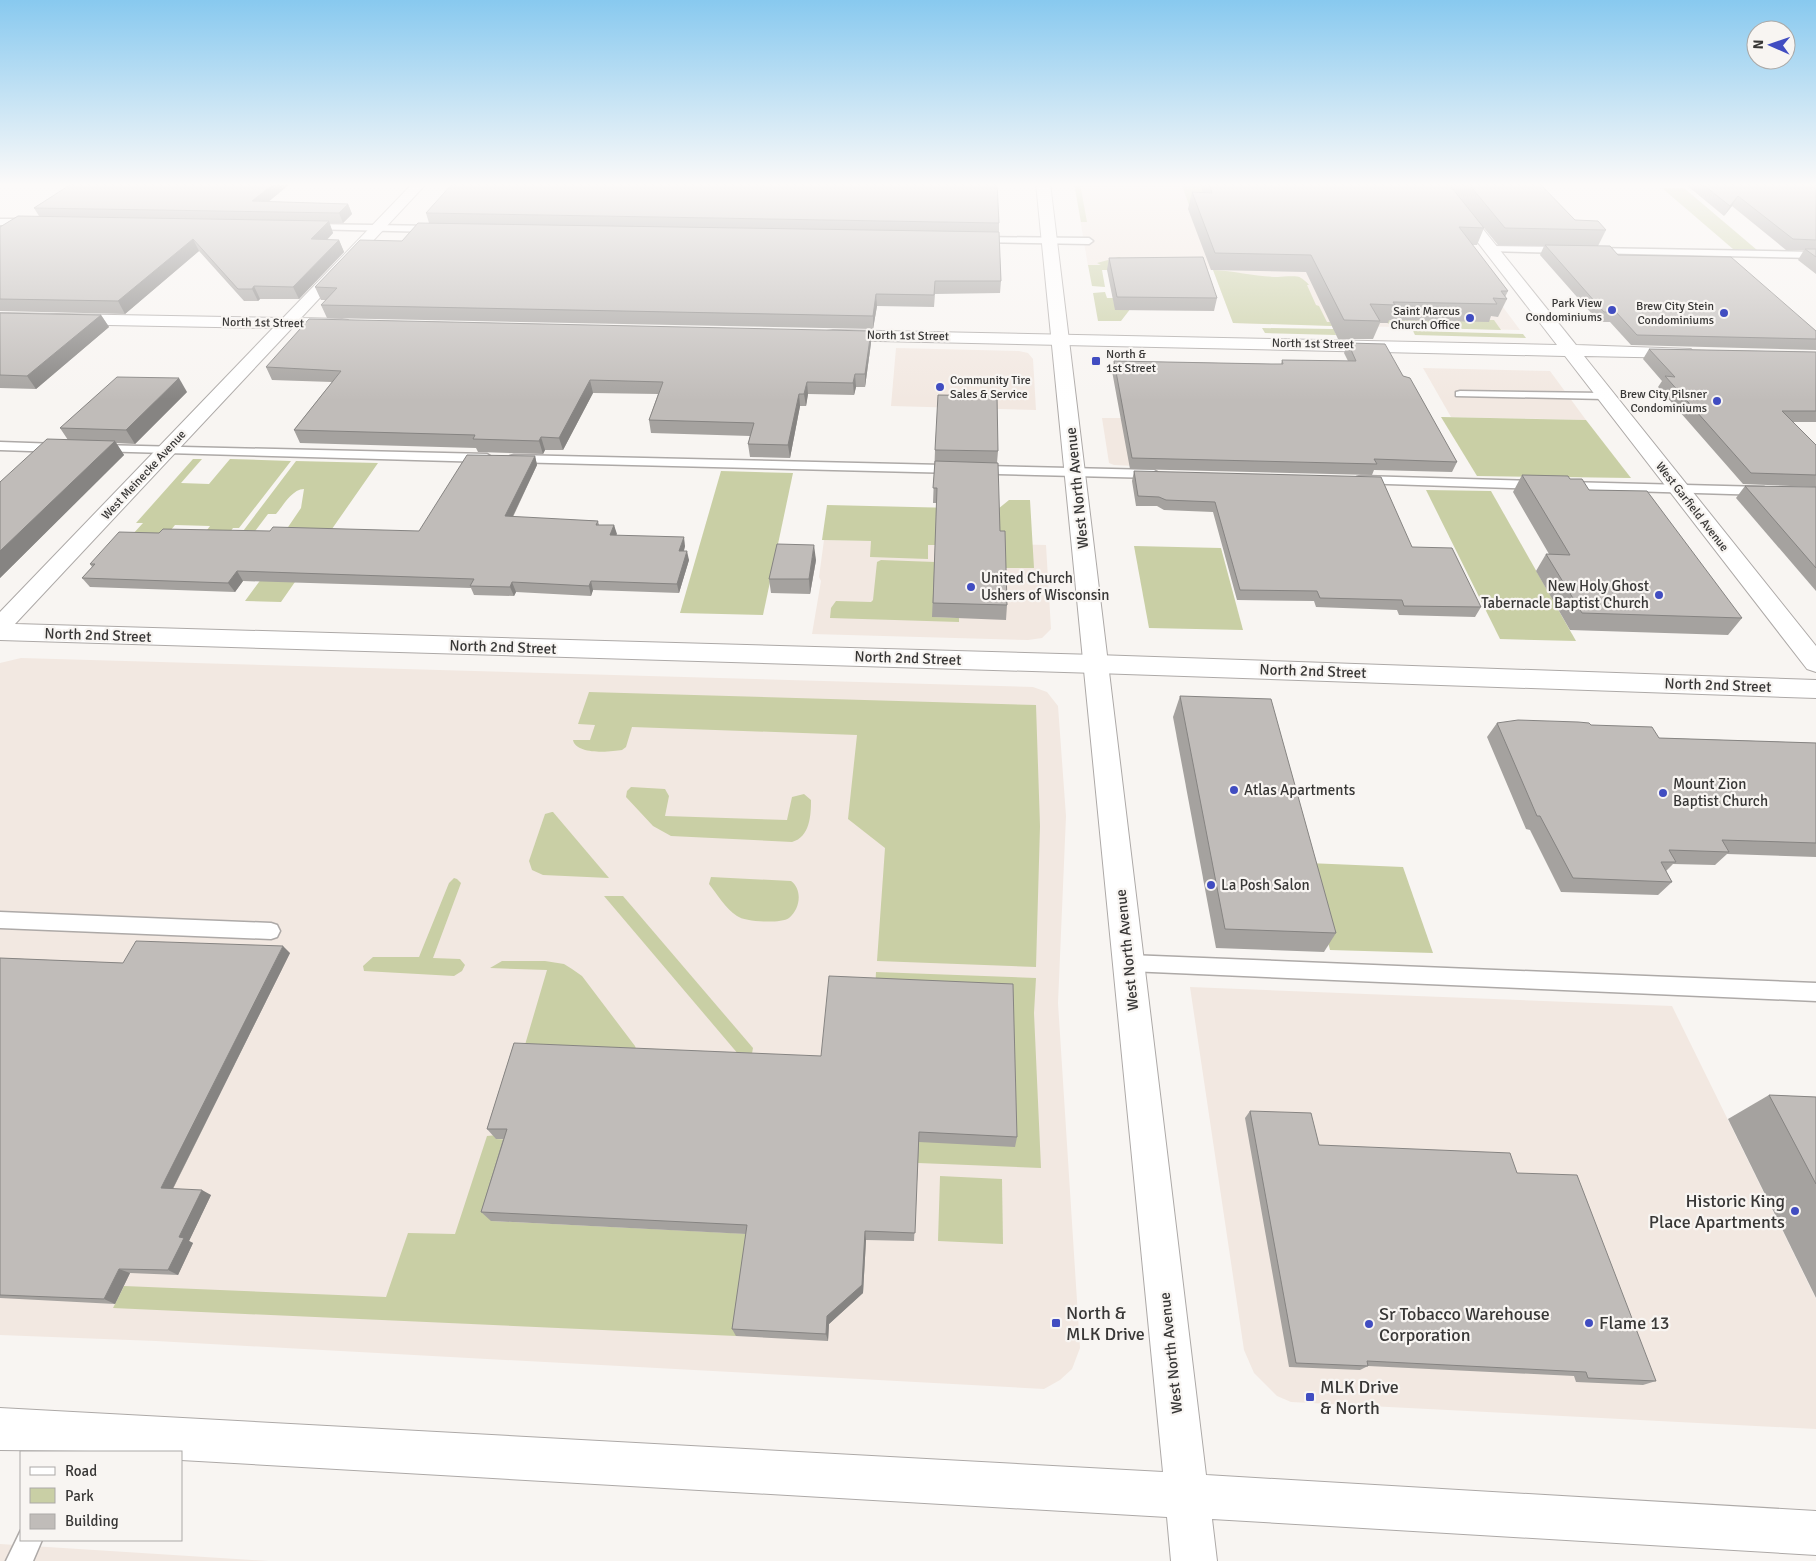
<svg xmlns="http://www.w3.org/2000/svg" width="1816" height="1561" viewBox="0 0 1816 1561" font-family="Signika,sans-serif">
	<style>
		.built { fill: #f2e8e1 }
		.green { fill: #c9cfa5 }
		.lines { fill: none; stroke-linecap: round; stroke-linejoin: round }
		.lane-casing { stroke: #ada9a7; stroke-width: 3 }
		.street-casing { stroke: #ada9a7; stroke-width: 2 }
		.secondary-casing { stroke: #ada9a7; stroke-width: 2 }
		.lane { fill: #fff; fill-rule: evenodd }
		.street { fill: #fff; fill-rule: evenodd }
		.secondary { fill: #fff; fill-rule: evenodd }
		.wall { fill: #a5a29f }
		.shaded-wall { fill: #868482 }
		.building { fill: #c0bcb9; stroke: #868482 }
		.poi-dot { fill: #414dc1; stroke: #f8f5f2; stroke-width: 2 }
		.labels { text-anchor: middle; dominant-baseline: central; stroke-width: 4.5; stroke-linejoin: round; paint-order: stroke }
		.far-poi-label { font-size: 12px; fill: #383736; stroke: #f8f5f2; text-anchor: end }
		.far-street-label { font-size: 12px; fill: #383736; stroke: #f8f5f2 }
		.street-label { font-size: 15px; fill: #383736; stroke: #f8f5f2 }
		.poi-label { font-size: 15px; fill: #383736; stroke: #f8f5f2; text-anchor: start }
		.near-poi-label { font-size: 18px; fill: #383736; stroke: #f8f5f2; text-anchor: start }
	</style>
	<rect width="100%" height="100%" fill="#f8f5f2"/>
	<!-- built -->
	<g class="built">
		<path d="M1074,183H1350L1483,280L1520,330L1233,323L1213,270L1201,268L1088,266Z"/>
		<path d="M896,348L1019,351L1028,353L1033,359L1036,410L891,406Z"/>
		<path d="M1423,368L1550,371L1586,420L1451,417Z"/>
		<path d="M1102,418H1146L1157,467L1114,465L1109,463Z"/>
		<path d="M824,540L1046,545L1051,629L1042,638L1028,640L812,634L821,581L819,577Z"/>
		<path d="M21,658L1033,687L1047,692L1058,706L1066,816L1058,1003L1080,1348L1072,1369L1060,1380L1044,1389L156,1341L0,1335V663Z"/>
		<path d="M1190,987L1672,1006L1816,1299V1429L1291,1402L1277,1396L1254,1373L1244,1350Z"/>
		<path d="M0,1544L269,1561H0Z"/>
	</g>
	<!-- green -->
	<g class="green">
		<path d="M1074,183H1095L1080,184L1087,222H1081Z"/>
		<path d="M1181,183H1207L1203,208L1189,205Z"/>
		<path d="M1662,188H1684L1757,250L1733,249Z"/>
		<path d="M1119,257L1122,258L1132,270H1102L1105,287L1092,286L1088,265H1101L1097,263Z"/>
		<path d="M1213,270C1236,271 1257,277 1278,277C1283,277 1297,275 1301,278C1303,279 1308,283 1309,285H1307L1316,305L1319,306L1327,322H1330L1332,326L1233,323Z"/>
		<path d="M1105,292L1107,298H1113L1114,303L1131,308L1121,321H1098L1093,293Z"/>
		<path d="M1385,318L1494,320L1501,330L1397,327L1387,323Z"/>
		<path d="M1262,328L1334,329L1336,335L1265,333Z"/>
		<path d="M1413,331L1523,334L1526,338L1415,335Z"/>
		<path d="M1441,417L1586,420L1631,478L1477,476Z"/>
		<path d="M193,459H202L181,483L209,484L230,459L291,461L239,528H233L228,535L201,538L210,526L175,525L166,536L132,535L143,523H136Z"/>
		<path d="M296,461L378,463L281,602L245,601L292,537L282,536L301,508L304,489C292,489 283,506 276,514H268L249,539H237Z"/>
		<path d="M721,471L793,473L763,615L680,613Z"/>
		<path d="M1426,490L1491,491L1576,641L1500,639Z"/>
		<path d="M1009,500H1030L1034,568H1004L936,545H928V559L870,557L871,541L822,540L827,505L998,509Z"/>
		<path d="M1134,546L1221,548L1243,630L1149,628Z"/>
		<path d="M881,560L935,562L933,617L959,618V622L830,618L831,608L836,601L871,602L873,600L877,562Z"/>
		<path d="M589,692L1036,705L1040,826L1036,967L877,961L885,848L848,819L857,735L632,727L626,747L622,750C610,752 576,755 573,740H590L595,725L578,724Z"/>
		<path d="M631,787L665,789L669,796L665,816L787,820L792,797L804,794L811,800C811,815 810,837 792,842L671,836L653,826L626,797L627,791Z"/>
		<path d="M552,812H553L609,878L543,875L532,870L529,861L545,814Z"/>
		<path d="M1308,863L1403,867L1433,953L1330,950Z"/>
		<path d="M711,877L791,881C803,890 800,909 789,918C780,924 745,922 737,916C726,909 717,894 709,884Z"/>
		<path d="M454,878L457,879L461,883L433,958L460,959L465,965L462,971L454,976L364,971L363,966L373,957H419L449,883Z"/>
		<path d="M604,896H623L753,1048L750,1064L739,1055Z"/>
		<path d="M502,961H545L564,964L572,969L582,976L635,1046L640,1060L522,1055L547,970L490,968Z"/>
		<path d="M876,972L1036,978L1034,1013L1041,1168L918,1163L875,991Z"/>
		<path d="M497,1135L496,1139L515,1140L491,1221L750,1234L736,1336L113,1308L124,1286L386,1297L408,1233L455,1234L487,1136Z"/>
		<path d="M940,1176L1002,1179L1003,1244L938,1241Z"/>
	</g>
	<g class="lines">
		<!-- lane casing -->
		<g class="lane-casing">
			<g id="lane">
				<path d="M0,219H30L34,222L30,225H0Z"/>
				<path d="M310,224L435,226L439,229L435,232L307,229L306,227Z"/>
				<path d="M974,237L1089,238L1093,241L1089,244L977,242L973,239Z"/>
				<path d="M1490,246L1564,247L1569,250L1564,253L1487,251V247Z"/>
				<path d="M1593,248L1816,252V258L1590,253V249Z"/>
				<path d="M1460,391L1605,393L1610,396L1605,399L1456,396V392Z"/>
				<path d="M0,442L59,444L65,448L59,452L0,450Z"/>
				<path d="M99,445L487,454L493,458L487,462L95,451L93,449Z"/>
				<path d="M514,455L1154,470L1160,474L1154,478L510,462V456Z"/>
				<path d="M1361,476L1539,481L1545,485L1539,489L1357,483L1355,480L1357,477Z"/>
				<path d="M1566,482L1764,487L1770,491L1764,495L1562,489L1560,486Z"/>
				<path d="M0,912L271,923L277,925L280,931L277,937L271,939L0,928Z"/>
				<path d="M1129,955L1816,983V1001L1129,971L1122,969L1120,963L1122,957Z"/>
				<path d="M21,1530V1540H42L33,1561H6Z"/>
			</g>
		</g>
		<!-- street casing -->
		<g class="street-casing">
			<g id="street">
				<path d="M413,183H427L301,318L342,319L348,320L350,324L348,328H292L15,624L1096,655L1816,680V698L1096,673L0,640V612L273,328L0,323V313L283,318Z"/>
				<path d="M1432,183H1446L1576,345L1691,349L1694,353L1691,357L1685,358L1584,356L1816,646V672L1807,669L1565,356L833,340L827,339L824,335L827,331L833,330L1557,345Z"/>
			</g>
		</g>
		<!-- secondary casing -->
		<g class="secondary-casing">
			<path id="secondary" d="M1036,183H1050L1206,1475L1816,1511V1555L1212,1519L1217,1561H1171L1167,1517L181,1460V1452L0,1450V1408L1163,1472Z"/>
		</g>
		<!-- lane -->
		<use href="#lane" class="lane"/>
		<!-- street -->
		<use href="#street" class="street"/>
		<!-- secondary -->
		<use href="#secondary" class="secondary"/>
	</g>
	<!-- wall -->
	<g class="wall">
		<path d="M73,183H291L268,202L348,204L352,214L343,223H329L333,233L327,240H339L344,252L299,299H260L258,301H244L199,251L125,314L0,311V227L39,216L34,208Z"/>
		<path d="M1200,183H1539L1575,220L1606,230L1598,246L1618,255L1816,331V350L1631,345L1610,322H1599L1540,255L1544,246L1498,245L1484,228L1477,245H1472L1508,291L1505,297L1507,299L1498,317L1491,316L1489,322L1389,320L1388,323H1380L1373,339H1338L1306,272L1211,270L1188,209L1192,192L1203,193Z"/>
		<path d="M1684,183H1816V274L1798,260L1804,250H1786L1732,206L1724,216Z"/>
		<path d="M426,213L999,223V232L1001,281L1000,293L935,294L934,307L877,306L873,329L327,318L321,305L326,300H321L315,287L402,241L429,223Z"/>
		<path d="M1109,258L1217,298L1214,311L1115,310L1107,270Z"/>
		<path d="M0,313L101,315L109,327L36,389L0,388Z"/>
		<path d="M871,331V343L865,387H856L854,395L808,394L806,406H800L790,458L750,457L748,444L750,436L651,433L649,420L658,394L593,393L563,450H545L543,454L478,452L476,448L300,443L294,430L332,382L272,380L266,367Z"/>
		<path d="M1348,343L1403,376L1457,462L1452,472L1374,470L1372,475L1130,469L1112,371L1114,361L1271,364H1281L1282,360L1348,361L1344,353Z"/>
		<path d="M1649,349L1816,352V422H1793L1816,445V487L1743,484L1658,387L1662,381L1643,359Z"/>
		<path d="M187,392L135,444L116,443L124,455L0,578V482L68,440L60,428Z"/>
		<path d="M935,450L998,451L997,463L1000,531L1007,605L1006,620L932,617L937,503H933Z"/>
		<path d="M535,456L537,465L513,517L598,521L599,525H614L616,535L685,546L684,551L689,560L679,593L593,590L591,596L516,592L514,596L474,595L471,588L243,581L235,592L90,587L82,578L92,567L90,564L159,533L270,531H419Z"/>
		<path d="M1134,471L1412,547L1481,607L1475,617L1399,615L1397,610L1316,607L1314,601L1237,600L1213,512L1164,510L1157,506H1136L1132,481Z"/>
		<path d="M1522,475L1570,479L1589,490L1742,618L1728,635L1570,630L1536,571L1546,554H1549L1513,492Z"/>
		<path d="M1745,486L1816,487V591L1736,498Z"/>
		<path d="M816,560L810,594L771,593L769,579Z"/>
		<path d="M1180,696L1336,933L1324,952L1216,948L1173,717Z"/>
		<path d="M1497,723L1591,725L1659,738L1816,743V857L1727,854L1715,865L1673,864L1666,871L1672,882L1658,895L1561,892L1530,830L1526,829L1487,737Z"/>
		<path d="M290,953L173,1189L211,1195L189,1241L193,1243L178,1275L130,1273L115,1304L0,1298V958L123,963Z"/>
		<path d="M514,1043L1017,1137L1015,1147L919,1142L914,1241L866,1240L863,1293L829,1324L828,1341L736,1336L732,1329L746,1234L491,1221L481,1212L503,1139H496L487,1129Z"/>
		<path d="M1769,1095L1816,1097V1298L1728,1119Z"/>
		<path d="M1250,1111L1319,1145L1517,1173L1656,1381L1643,1385L1576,1382L1574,1376L1368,1366L1360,1370L1289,1367L1245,1118Z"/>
	</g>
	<!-- shaded-wall -->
	<g class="shaded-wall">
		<path d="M275,183H291L256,212L252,201Z"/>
		<path d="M1738,196L1732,206L1724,216L1730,206Z"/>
		<path d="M348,204L352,214L343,223L339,213Z"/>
		<path d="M329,221L333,233L316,251L311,239Z"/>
		<path d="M193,239L199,251L125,314L118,301Z"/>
		<path d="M339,240L344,252L299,299L293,287Z"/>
		<path d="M254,286L260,299L258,301L252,289Z"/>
		<path d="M876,294L877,306L873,329V316Z"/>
		<path d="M101,315L109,327L36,389L27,376Z"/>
		<path d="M871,331V343L865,387V374Z"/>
		<path d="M855,374L856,387L854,395L853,383Z"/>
		<path d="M179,378L187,392L135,444L126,430Z"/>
		<path d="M590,380L593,393L563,450L559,438Z"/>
		<path d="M807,382L808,394L806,406L804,394Z"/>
		<path d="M799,394L800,406L790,458L788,445Z"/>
		<path d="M541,437L545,450L543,454L539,441Z"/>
		<path d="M115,441L124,455L0,578V551Z"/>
		<path d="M535,456L537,465L508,526L505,516Z"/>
		<path d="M614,525L617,534L612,544L610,535Z"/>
		<path d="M684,537L685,546L681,560L679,551Z"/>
		<path d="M814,545L816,560L810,594L809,579Z"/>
		<path d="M687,551L689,560L679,593L677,584Z"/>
		<path d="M237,571L243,581L235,592L228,583Z"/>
		<path d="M591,581L593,590L591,596L589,586Z"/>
		<path d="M512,582L516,592L514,596L510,587Z"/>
		<path d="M283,946L290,953L170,1194L161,1188Z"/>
		<path d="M202,1190L211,1195L189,1241L193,1243L178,1275L168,1270L179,1237Z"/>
		<path d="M865,1231L866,1240L863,1293L829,1324L828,1341L826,1334L827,1316Z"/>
		<path d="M119,1269L130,1273L115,1304L104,1299Z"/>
	</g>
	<!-- building -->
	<g class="building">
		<path d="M73,183H275L252,201L348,204L339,213L34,208Z"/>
		<path d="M453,183H997L999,223L426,213Z"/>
		<path d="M1209,183H1448L1484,228L1459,227L1508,291H1501L1507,299L1493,298L1497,304L1393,302L1395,305L1370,304L1380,321L1344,320L1311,255L1215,253L1192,192L1212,193Z"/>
		<path d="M1468,183H1539L1575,220L1598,221L1606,230L1505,228Z"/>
		<path d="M1701,183H1816V240L1793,239L1738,196L1730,206Z"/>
		<path d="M18,216L329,221L311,239L339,240L293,287L254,286L252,289H238L193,239L118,301L0,299V227Z"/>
		<path d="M418,223L999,232L1001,281H935L934,295L876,294L873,316L321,305L337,288L315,287L360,240L402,241Z"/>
		<path d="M1545,245L1610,246L1618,255L1731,257L1816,331V339L1637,335L1616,312H1604Z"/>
		<path d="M1805,249H1816V257Z"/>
		<path d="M1203,257L1217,298L1117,297L1109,258Z"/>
		<path d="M0,313L101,315L27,376L0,375Z"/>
		<path d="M309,319L871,331L865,374H855L853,383L807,382L804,394H799L788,445L748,444L754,423L649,420L663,382L590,380L559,438L541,437L539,441L473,439L475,435L294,430L341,371L266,367Z"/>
		<path d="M1348,343L1385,344L1403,376L1410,378L1457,462L1374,459L1377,464L1132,458L1114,361L1271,364H1283L1282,360L1356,361Z"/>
		<path d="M1649,349L1816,352V411H1782L1816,445V475L1751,473L1665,376L1675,377Z"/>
		<path d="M117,377L179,378L126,430L60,428Z"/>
		<path d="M938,395L997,396L998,451L935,450Z"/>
		<path d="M47,439L115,441L0,551V482Z"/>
		<path d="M467,455L535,456L505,516L598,521L596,525H614L610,535L684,537L679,551H687L677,584L591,581L589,586L512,582L510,587L470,586L474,579L237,571L228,583L82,578L95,564H90L119,532L159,533L163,529L270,531L273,527L419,531Z"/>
		<path d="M935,461L998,463L1000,531H1005L1007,605L933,603L937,488H933Z"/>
		<path d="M1134,471L1381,477L1412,547L1452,548L1481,607L1404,606L1402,600L1320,598L1317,591L1240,590L1215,502L1166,500L1159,497L1138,496Z"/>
		<path d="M1522,475L1568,476L1570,479H1582L1589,490L1647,491L1742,618L1582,613L1546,554L1570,555Z"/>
		<path d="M1745,486L1816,487V568Z"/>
		<path d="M777,544L814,545L809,579H769Z"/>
		<path d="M1180,696L1271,699L1336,933L1225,929Z"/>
		<path d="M1518,720L1578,722L1589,723L1591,725L1652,727L1659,738L1816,743V843L1722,840L1729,852L1669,850L1676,862H1661L1672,882L1573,878L1540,816H1537L1497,723Z"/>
		<path d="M136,941L283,946L161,1188L202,1190L179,1237L184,1238L168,1270L119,1269L104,1299L0,1295V958L123,963Z"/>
		<path d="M829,976L1013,984L1017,1137L919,1132L915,1233L865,1231L862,1285L827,1316L826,1334L732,1329L747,1225L481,1212L507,1129H487L514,1043L821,1056Z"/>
		<path d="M1769,1095L1816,1097V1184Z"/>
		<path d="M1250,1111L1311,1113L1319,1145L1510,1153L1517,1173L1577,1175L1656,1381L1588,1378L1586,1372L1367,1361L1368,1366L1296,1363Z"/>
	</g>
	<!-- sky -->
	<linearGradient id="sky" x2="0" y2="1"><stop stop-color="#88c9ef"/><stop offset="0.46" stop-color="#fcfaf9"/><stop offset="1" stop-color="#fcfaf9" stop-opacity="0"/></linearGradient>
	<rect width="1816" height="401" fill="url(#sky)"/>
	<!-- markers -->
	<g class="poi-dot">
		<circle cx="1612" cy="310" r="5"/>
		<circle cx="1724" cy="313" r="5"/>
		<circle cx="1470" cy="318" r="5"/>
		<rect x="1091" y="356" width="10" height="10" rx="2.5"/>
		<circle cx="940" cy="387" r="5"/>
		<circle cx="1717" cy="401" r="5"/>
		<circle cx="971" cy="587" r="5"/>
		<circle cx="1659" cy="595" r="5"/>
		<circle cx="1234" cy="790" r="5"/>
		<circle cx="1663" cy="793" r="5"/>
		<circle cx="1211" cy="885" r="5"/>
		<circle cx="1795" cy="1211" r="5"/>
		<rect x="1051" y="1318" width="10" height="10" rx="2.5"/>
		<circle cx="1589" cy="1323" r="5"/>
		<circle cx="1369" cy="1324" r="5"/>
		<rect x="1305" y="1392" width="10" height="10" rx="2.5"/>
	</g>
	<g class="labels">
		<!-- far-poi labels -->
		<g class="far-poi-label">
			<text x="1602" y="303">Park View<tspan x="1602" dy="14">Condominiums</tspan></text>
			<text x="1714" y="306">Brew City Stein<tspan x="1714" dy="14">Condominiums</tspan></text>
			<text x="1460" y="311">Saint Marcus<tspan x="1460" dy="14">Church Office</tspan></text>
			<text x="1106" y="354" text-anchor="start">North &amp;<tspan x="1106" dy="14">1st Street</tspan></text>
			<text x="950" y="380" text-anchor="start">Community Tire<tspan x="950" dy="14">Sales &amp; Service</tspan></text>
			<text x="1707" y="394">Brew City Pilsner<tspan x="1707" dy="14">Condominiums</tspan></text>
		</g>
		<!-- far-street labels -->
		<g class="far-street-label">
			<text transform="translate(263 323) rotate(1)">North 1st Street</text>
			<text transform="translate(908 336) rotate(1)">North 1st Street</text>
			<text transform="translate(1313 344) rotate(1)">North 1st Street</text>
			<text transform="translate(144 475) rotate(-47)">West Meinecke Avenue</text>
			<text transform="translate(1692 507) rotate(52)">West Garfield Avenue</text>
		</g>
		<!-- street labels -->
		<g class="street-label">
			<text transform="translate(1077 488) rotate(-96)">West North Avenue</text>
			<text transform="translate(98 635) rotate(2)">North 2nd Street</text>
			<text transform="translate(503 647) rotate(2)">North 2nd Street</text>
			<text transform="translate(908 658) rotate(2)">North 2nd Street</text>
			<text transform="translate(1313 671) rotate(2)">North 2nd Street</text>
			<text transform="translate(1718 685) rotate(2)">North 2nd Street</text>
			<text transform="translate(1127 950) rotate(-96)">West North Avenue</text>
			<text transform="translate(1171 1353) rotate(-96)">West North Avenue</text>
		</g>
		<!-- poi labels -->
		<g class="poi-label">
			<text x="981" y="578">United Church<tspan x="981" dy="17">Ushers of Wisconsin</tspan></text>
			<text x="1649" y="586" text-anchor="end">New Holy Ghost<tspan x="1649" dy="17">Tabernacle Baptist Church</tspan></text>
			<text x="1673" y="784">Mount Zion<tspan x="1673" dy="17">Baptist Church</tspan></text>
			<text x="1244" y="790">Atlas Apartments</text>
			<text x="1221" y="885">La Posh Salon</text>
		</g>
		<!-- near-poi labels -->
		<g class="near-poi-label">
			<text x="1785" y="1201" text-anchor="end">Historic King<tspan x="1785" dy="21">Place Apartments</tspan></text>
			<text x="1066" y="1313">North &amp;<tspan x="1066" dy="21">MLK Drive</tspan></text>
			<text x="1379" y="1314">Sr Tobacco Warehouse<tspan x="1379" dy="21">Corporation</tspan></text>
			<text x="1599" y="1323">Flame 13</text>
			<text x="1320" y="1387">MLK Drive<tspan x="1320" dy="21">&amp; North</tspan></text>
		</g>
	</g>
	<!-- legend -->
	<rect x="20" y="1451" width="162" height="90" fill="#f8f5f2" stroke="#aba9a7"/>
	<rect x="30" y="1467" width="25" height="8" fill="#ffffff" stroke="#aba9a7"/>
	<text x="65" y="1476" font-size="15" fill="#383736">Road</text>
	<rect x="30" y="1488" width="25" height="15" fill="#c9cfa5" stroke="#aba9a7"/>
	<text x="65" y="1501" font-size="15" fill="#383736">Park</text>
	<rect x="30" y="1514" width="25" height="15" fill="#c0bcb9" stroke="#aba9a7"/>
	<text x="65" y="1526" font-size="15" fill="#383736">Building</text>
	<!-- north arrow -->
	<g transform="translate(1771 45) rotate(272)"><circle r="24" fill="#f8f5f2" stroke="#aba9a7"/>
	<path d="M0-4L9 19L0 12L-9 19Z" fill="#414dc1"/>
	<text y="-8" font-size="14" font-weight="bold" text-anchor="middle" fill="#383736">N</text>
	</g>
</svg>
